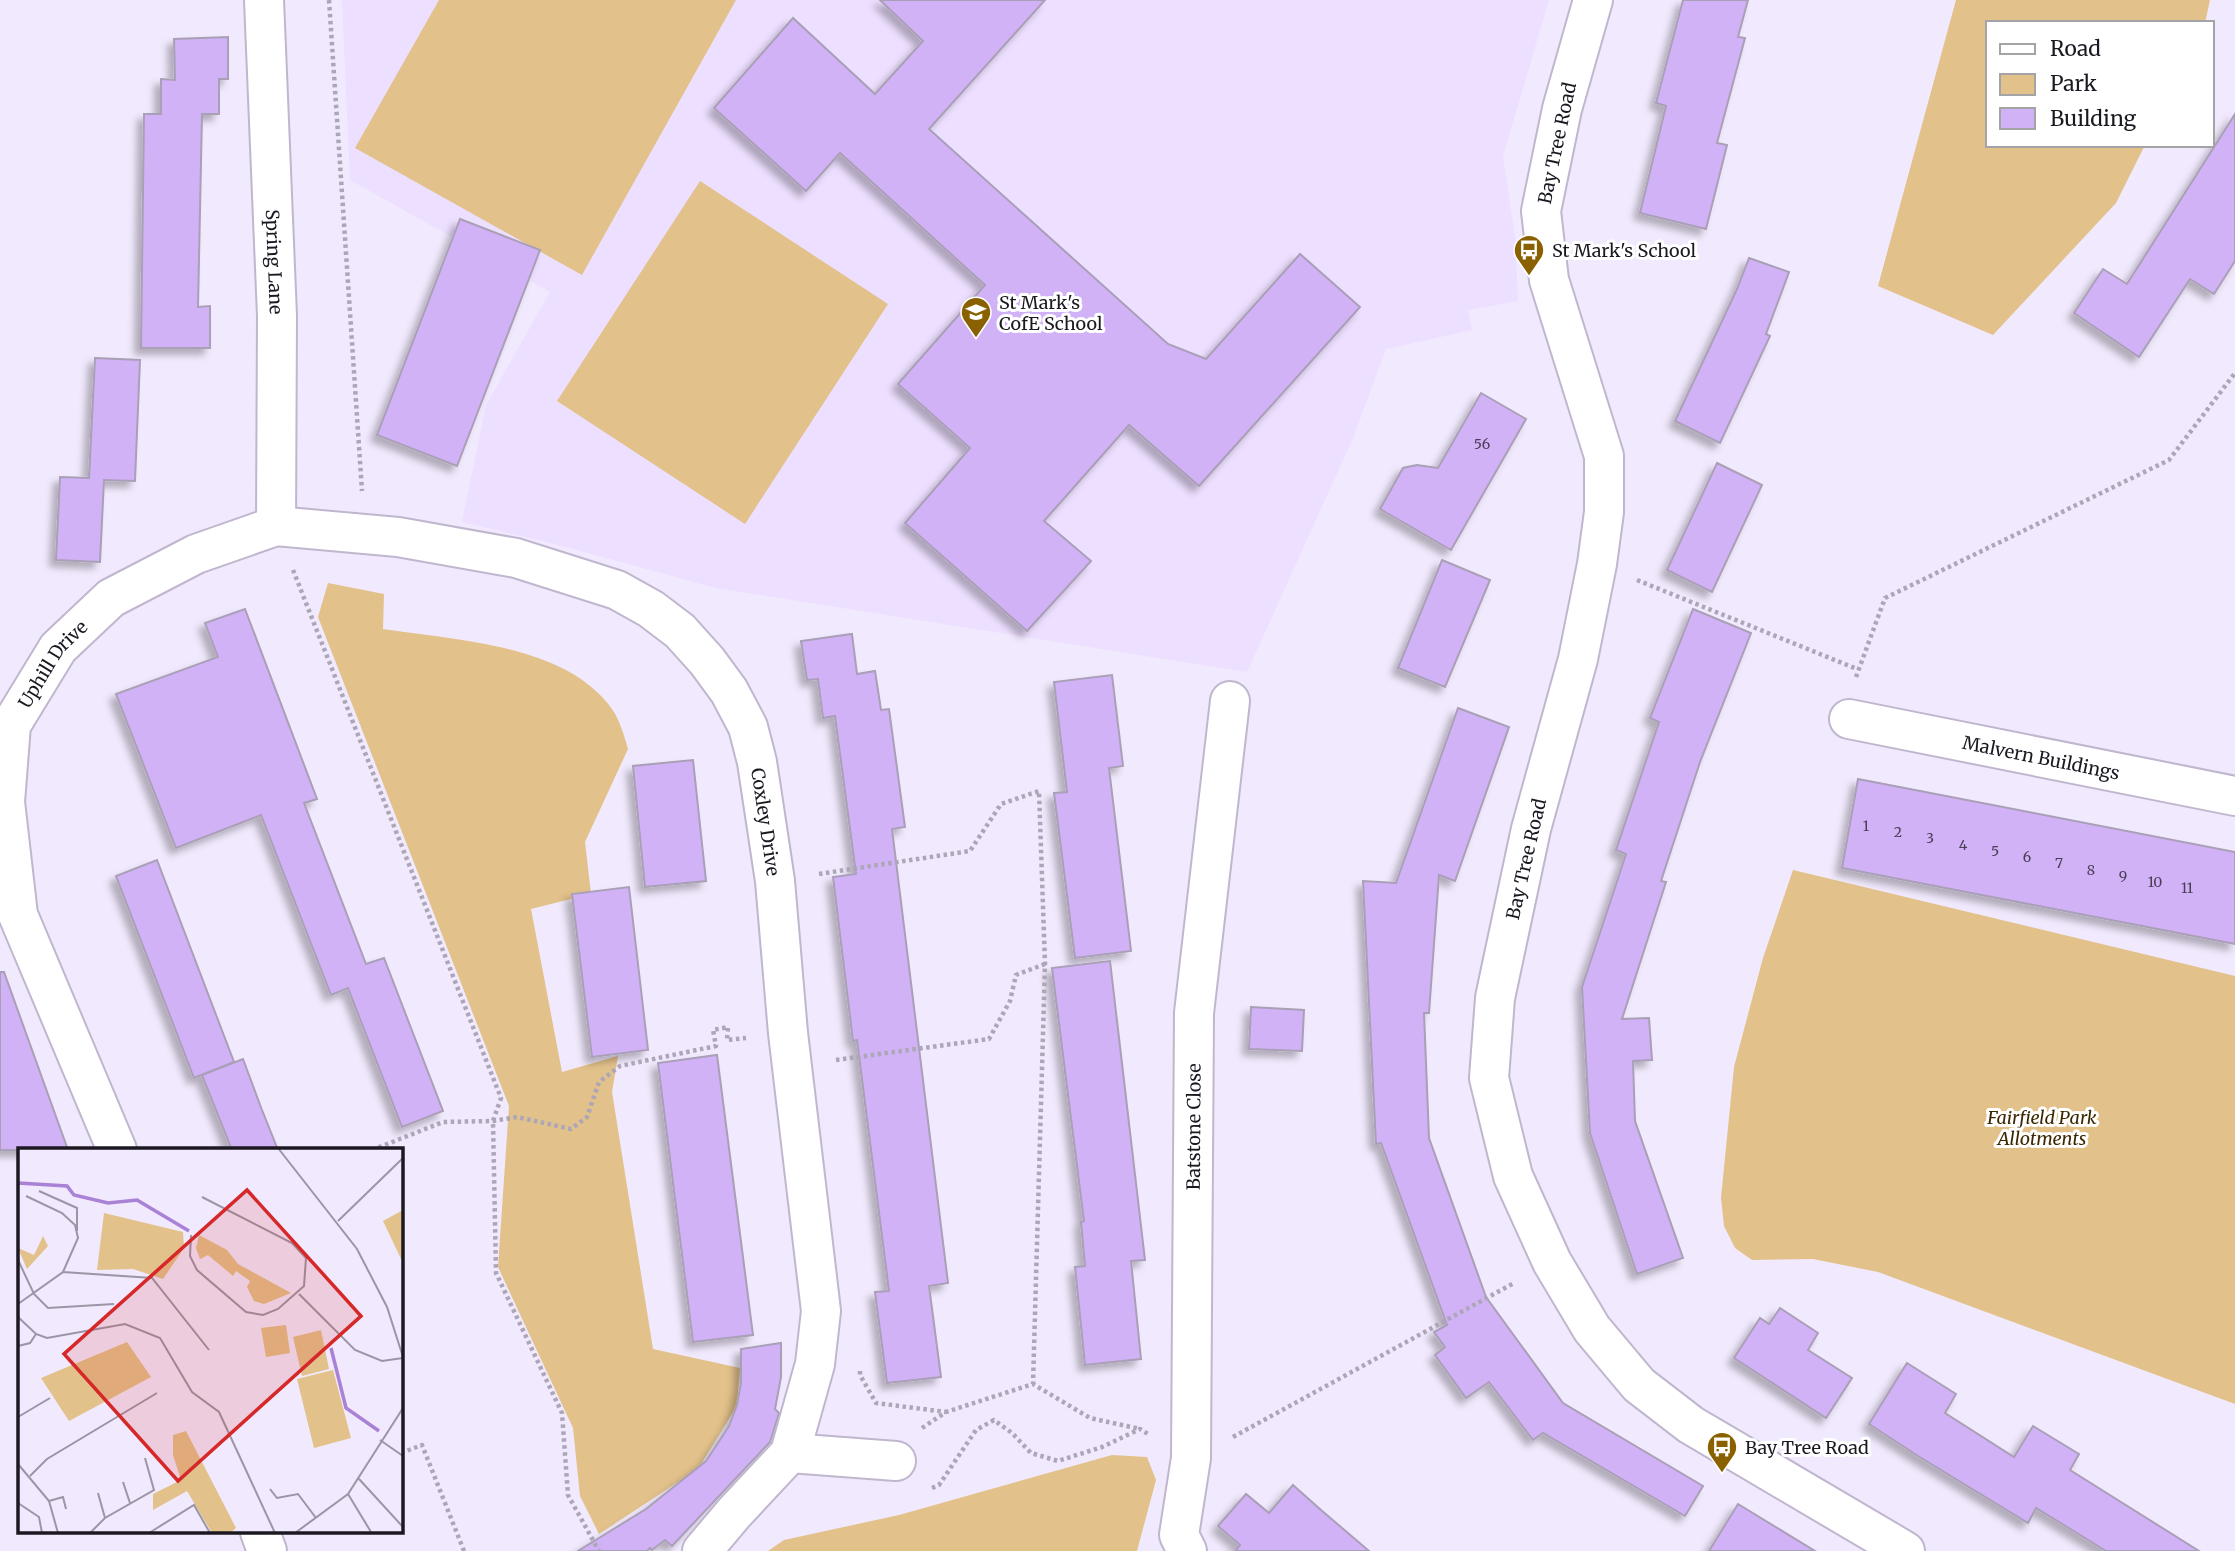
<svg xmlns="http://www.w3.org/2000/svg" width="2235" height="1551" viewBox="0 0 2235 1551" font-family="Merriweather,serif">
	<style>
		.built { fill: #eddfff }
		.green { fill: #e2c18a }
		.building { fill: #d2b2f7; stroke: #a99fb6; stroke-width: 2; filter: url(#shadow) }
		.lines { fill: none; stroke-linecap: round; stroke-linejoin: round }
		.minor-casing { stroke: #c0b6ce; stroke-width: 42 }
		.path { stroke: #ada6b7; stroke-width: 4.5; stroke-dasharray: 3.5 3.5; stroke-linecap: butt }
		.minor { stroke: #fff; stroke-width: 38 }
		.labels { text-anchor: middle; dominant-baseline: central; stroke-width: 6; stroke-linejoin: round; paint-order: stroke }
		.number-label { font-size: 14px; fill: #4a3e56 }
		.street-label { font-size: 18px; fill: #1c1821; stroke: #fff }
		.poi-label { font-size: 18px; fill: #1c1821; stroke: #fff; text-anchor: start }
		.park-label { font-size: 18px; font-style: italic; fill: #3c2800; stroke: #fff }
		.inset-river { fill: none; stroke: #a982d5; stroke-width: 3.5 }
		.inset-road { fill: none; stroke: #9c95a5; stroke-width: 2 }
		.view { fill: #d62828; fill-opacity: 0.15; stroke: #d62828; stroke-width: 3.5 }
		.inset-edge { fill: none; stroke: #1c1821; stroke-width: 3.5 }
	</style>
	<defs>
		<filter id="shadow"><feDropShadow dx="-6" dy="6" stdDeviation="3.5" flood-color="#0004"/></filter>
	</defs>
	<rect width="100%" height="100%" fill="#f1e9fd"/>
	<!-- built -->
	<path class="built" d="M342,0H1549L1503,156L1515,237L1518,301L1468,310L1472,330L1386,349L1353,438L1247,672L716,588L555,544L462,522L486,405L550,292L350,180Z"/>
	<!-- green -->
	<g class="green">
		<path d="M439,0H736L582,275L355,148Z"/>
		<path d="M1956,0H2210L2205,23H1988V145H2145L2116,203L1993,335L1878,286Z"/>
		<path d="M700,181L888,304L745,524L557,401Z"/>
		<path d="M328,583L384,594L383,629C454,640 566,644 612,709C620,721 624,735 628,749L585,842L591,894L531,909L562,1072L618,1056L612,1092L653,1349L740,1368L737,1406L698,1469L599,1534L580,1496L573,1428L498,1267L509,1106L318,617Z"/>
		<path d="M1793,870L2235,976V1404L1878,1272L1813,1259L1752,1260L1735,1248L1724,1226L1721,1198L1734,1067L1763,958Z"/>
		<path d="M1112,1455L1147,1457L1156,1480L1137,1551H768L784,1540L899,1515Z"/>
	</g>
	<!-- building -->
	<g class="building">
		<path d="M880,0H1045L929,129L1168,344L1206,359L1300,254L1360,307L1199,486L1129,425L1044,521L1091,561L1027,631L905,523L970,448L898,384L985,285L840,153L806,191L714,108L793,18L875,94L923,41Z"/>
		<path d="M1683,0H1748L1738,37L1745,38L1717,143L1727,145L1706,229L1640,213L1666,106L1656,103Z"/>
		<path d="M228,37V79H219V114H202L198,307L210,306V348H141L144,114H161V79L175,80L174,39Z"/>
		<path d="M2235,114V261L2214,294L2190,279L2139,357L2074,313L2103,269L2127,284Z"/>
		<path d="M460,219L540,250L457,466L377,435Z"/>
		<path d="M1749,258L1789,272L1766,334L1770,336L1720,443L1675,421L1737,289Z"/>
		<path d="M95,358L140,360L135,481L104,480L100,562L56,560L60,477L89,478Z"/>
		<path d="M1481,393L1526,419L1451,550L1380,509L1403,468L1417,465L1438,468Z"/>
		<path d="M1717,463L1762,485L1712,592L1667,570Z"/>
		<path d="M1442,560L1490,580L1445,687L1398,668Z"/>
		<path d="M245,609L317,799L304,803L366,964L384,958L443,1111L402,1127L348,988L331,995L261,815L176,848L116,694L218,657L205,623Z"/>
		<path d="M1693,609L1751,633L1700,762L1661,881L1666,882L1622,1019L1649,1018L1652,1060L1633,1061L1635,1121L1683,1258L1637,1274L1590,1133L1582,987L1626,854L1616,850L1659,722L1650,718Z"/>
		<path d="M852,634L857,674L875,671L881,710L889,709L905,827L892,829L948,1283L929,1286L941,1377L887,1383L875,1292L889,1291L857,1040L853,1041L833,877L856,874L835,716L823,718L818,679L807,680L801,641Z"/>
		<path d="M1112,675L1123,766L1109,768L1131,951L1075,958L1054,793L1067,792L1054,682Z"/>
		<path d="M1458,708L1509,727L1455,881L1439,875L1429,1013H1424L1429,1138L1486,1297L1563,1403L1703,1486L1685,1516L1543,1433L1533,1440L1489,1382L1466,1398L1435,1355L1445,1347L1434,1332L1447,1325L1381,1143L1376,1144L1363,881L1396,883Z"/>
		<path d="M693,760L706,881L645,887L633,766Z"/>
		<path d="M1858,779L2235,852V944L1842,868Z"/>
		<path d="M157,860L234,1062L194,1078L116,876Z"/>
		<path d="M629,887L648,1050L592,1057L572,894Z"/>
		<path d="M1110,961L1145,1260L1131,1261L1141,1359L1085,1365L1075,1267L1085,1266L1081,1222L1084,1221L1052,968Z"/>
		<path d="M0,972H4L68,1150H0Z"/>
		<path d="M1251,1007L1304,1010L1302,1051L1249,1049Z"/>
		<path d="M717,1055L753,1335L693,1342L658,1063Z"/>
		<path d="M243,1059L262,1110L278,1150H232L202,1075Z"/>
		<path d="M1780,1308L1818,1333L1808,1350L1852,1378L1826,1418L1734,1358L1760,1318L1769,1324Z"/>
		<path d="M781,1343V1377L775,1409L779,1413L770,1442L672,1546L665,1540L652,1550L650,1548L647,1551H578L646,1509L706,1461L729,1426L737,1405L741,1383V1349Z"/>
		<path d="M1907,1363L1956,1394L1945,1413L2014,1457L2033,1426L2079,1454L2070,1470L2199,1551H2106L2036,1508L2028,1523L1918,1456L1869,1424Z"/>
		<path d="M1293,1485L1321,1510L1369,1551H1235L1240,1545L1218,1526L1246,1494L1269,1513Z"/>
		<path d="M1738,1504L1815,1551H1709Z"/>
	</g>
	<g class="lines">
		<!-- minor casing -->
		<g class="minor-casing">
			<g id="minor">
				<path id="s1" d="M264,0L277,316L276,526"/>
				<path d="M1593,0L1562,109L1541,211L1549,280L1604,456V512L1597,564L1578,659L1531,829L1495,998L1489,1078L1513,1176L1552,1262L1592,1329L1639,1385L1691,1425L1905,1551"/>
				<path id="s2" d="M1849,719L2235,796"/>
				<path id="s3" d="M117,1150L18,915L5,802L11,725L58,648L111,598L196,554L276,526L398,537L516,558L617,590L651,609L680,631L707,661L729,691L748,727L757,762L775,881L788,1033L821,1311L815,1364L790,1453L734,1513L702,1551"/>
				<path d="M790,1453L896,1461"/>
				<path d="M260,1532L267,1551"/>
				<path id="s4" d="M1187,1551L1179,1535L1191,1458L1194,1013L1230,701"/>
			</g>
		</g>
		<!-- path -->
		<g class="path">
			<path d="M329,0L362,491"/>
			<path d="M293,570L501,1098L493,1121L496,1273L562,1413L568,1495L599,1551"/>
			<path d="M1637,580L1857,669"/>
			<path d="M1856,677L1885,598L2169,460L2235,373"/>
			<path d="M819,874L970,851L1001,804L1039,791L1045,964L1033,1384"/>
			<path d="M836,1060L989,1039L1010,1001L1016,975L1045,964"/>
			<path d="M372,1150L443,1122L493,1121L517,1117L571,1129L587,1117L599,1082L620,1066L716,1046L713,1030L728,1027L727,1040L746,1038"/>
			<path d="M860,1371V1375L876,1403L946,1412"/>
			<path d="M922,1428L946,1412L1033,1384L1090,1418L1140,1429"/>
			<path d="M1233,1437L1514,1283"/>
			<path d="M401,1453L422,1445L464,1551"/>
			<path d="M932,1488L939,1485L976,1430L994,1420L1012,1433L1031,1453L1058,1461L1102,1447L1140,1429L1148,1434"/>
		</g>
		<!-- minor -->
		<use href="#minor" class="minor"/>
	</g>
	<!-- icons -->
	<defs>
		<g id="bus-pin" transform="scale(1.575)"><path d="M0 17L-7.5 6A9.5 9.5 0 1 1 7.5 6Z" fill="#8a6100" stroke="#fff"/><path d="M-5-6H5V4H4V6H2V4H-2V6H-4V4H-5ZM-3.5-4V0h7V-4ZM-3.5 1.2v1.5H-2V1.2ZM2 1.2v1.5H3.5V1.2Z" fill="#fff"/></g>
		<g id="school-pin" transform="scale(1.575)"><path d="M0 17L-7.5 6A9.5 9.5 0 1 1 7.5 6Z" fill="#8a6100" stroke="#fff"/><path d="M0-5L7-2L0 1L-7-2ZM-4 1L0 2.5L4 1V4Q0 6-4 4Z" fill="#fff"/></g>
	</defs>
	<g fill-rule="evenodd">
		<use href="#bus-pin" x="1529" y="250"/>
		<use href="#school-pin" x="976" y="312"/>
		<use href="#bus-pin" x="1722" y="1447"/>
	</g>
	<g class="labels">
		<!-- number labels -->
		<g class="number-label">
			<text x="1482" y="444">56</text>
			<text x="1866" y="826">1</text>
			<text x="1898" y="832">2</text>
			<text x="1930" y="838">3</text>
			<text x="1963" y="845">4</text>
			<text x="1995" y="851">5</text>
			<text x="2027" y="857">6</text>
			<text x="2059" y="863">7</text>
			<text x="2091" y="870">8</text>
			<text x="2123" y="876">9</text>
			<text x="2155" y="882">10</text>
			<text x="2187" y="888">11</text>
		</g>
		<!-- street labels -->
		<g class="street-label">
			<text transform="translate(1557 143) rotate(-78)">Bay Tree Road</text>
			<text stroke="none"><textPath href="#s1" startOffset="262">Spring Lane</textPath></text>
			<text stroke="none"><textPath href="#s3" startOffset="520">Uphill Drive</textPath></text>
			<text stroke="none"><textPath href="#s2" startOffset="196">Malvern Buildings</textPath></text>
			<text stroke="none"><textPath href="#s3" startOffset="1428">Coxley Drive</textPath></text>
			<text transform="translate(1526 859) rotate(-77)">Bay Tree Road</text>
			<text stroke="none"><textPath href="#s4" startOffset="427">Batstone Close</textPath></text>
		</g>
		<!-- poi labels -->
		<g class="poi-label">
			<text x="1552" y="250">St Mark's School</text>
			<text x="999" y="302">St Mark's<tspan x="999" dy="21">CofE School</tspan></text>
			<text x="1745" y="1447">Bay Tree Road</text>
		</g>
		<!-- park labels -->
		<g class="park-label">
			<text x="2042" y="1117">Fairfield Park<tspan x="2042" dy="21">Allotments</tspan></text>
		</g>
	</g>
	<!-- overview -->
	<g transform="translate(18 1148)">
		<rect width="385" height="385" fill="#f1e9fd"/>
		<path d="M385,62V115L365,73ZM86,65L165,84L166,100L145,131L115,121L79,122ZM181,87L209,102L220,116L273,145L246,156L236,153L229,139L232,133L218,123L215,128L190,107L182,111L178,100ZM25,88L30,98L9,121L0,100L16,107ZM268,177L272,205L248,209L243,180ZM303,182L311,221L284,228L275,189ZM109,194L133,229L51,273L23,230ZM315,222L333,290L296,300L279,231ZM168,283L218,380L212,385H194L169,343L135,362V346L163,332L155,307V287Z" fill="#e2c18a"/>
		<path class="inset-river" d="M0,35L49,38L56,47L90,55L119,52L171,83M313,200L328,260L361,283"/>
		<path class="inset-road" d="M260,0L339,101L369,159L385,209M21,43L59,60V83M320,73L385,10M173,87L172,108L179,122L228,164L245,167L260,161L286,138L288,110L274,95L184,49M0,112L16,146L30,160L96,156M45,124L134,130L191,202M281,146L337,202L364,213L385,210M0,156L45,124L60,90L57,77L44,65L8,48M0,169L18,186L29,190L107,176L142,190L174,244L201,264L257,385M0,198L12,195L18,186M0,269L32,250M362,292L385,308M0,316L31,353L40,385M12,328L29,311L139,245M341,331L385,379M105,334L112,355M252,341L259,350L280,346L298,370M80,345L87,370M330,346L353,384M31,353L45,349L48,361M0,355L21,369L24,385M72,385L87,370L136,342L127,310M131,385L176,357L192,385M277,385L330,346L385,260"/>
		<path class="view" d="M229,42L343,168L160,333L46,206Z"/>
		<rect width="385" height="385" class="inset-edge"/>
	</g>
	<!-- legend -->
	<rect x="1986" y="21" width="228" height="126" fill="#ffffff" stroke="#a4a3a6" stroke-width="2"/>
	<rect x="2000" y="44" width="35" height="10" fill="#ffffff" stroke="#a4a3a6" stroke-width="2"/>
	<text x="2050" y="56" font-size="21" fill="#1c1821">Road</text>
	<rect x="2000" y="74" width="35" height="21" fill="#e2c18a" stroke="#a4a3a6" stroke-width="2"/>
	<text x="2050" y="91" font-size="21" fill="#1c1821">Park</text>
	<rect x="2000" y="108" width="35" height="21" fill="#d2b2f7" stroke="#a4a3a6" stroke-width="2"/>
	<text x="2050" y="126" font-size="21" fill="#1c1821">Building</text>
</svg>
